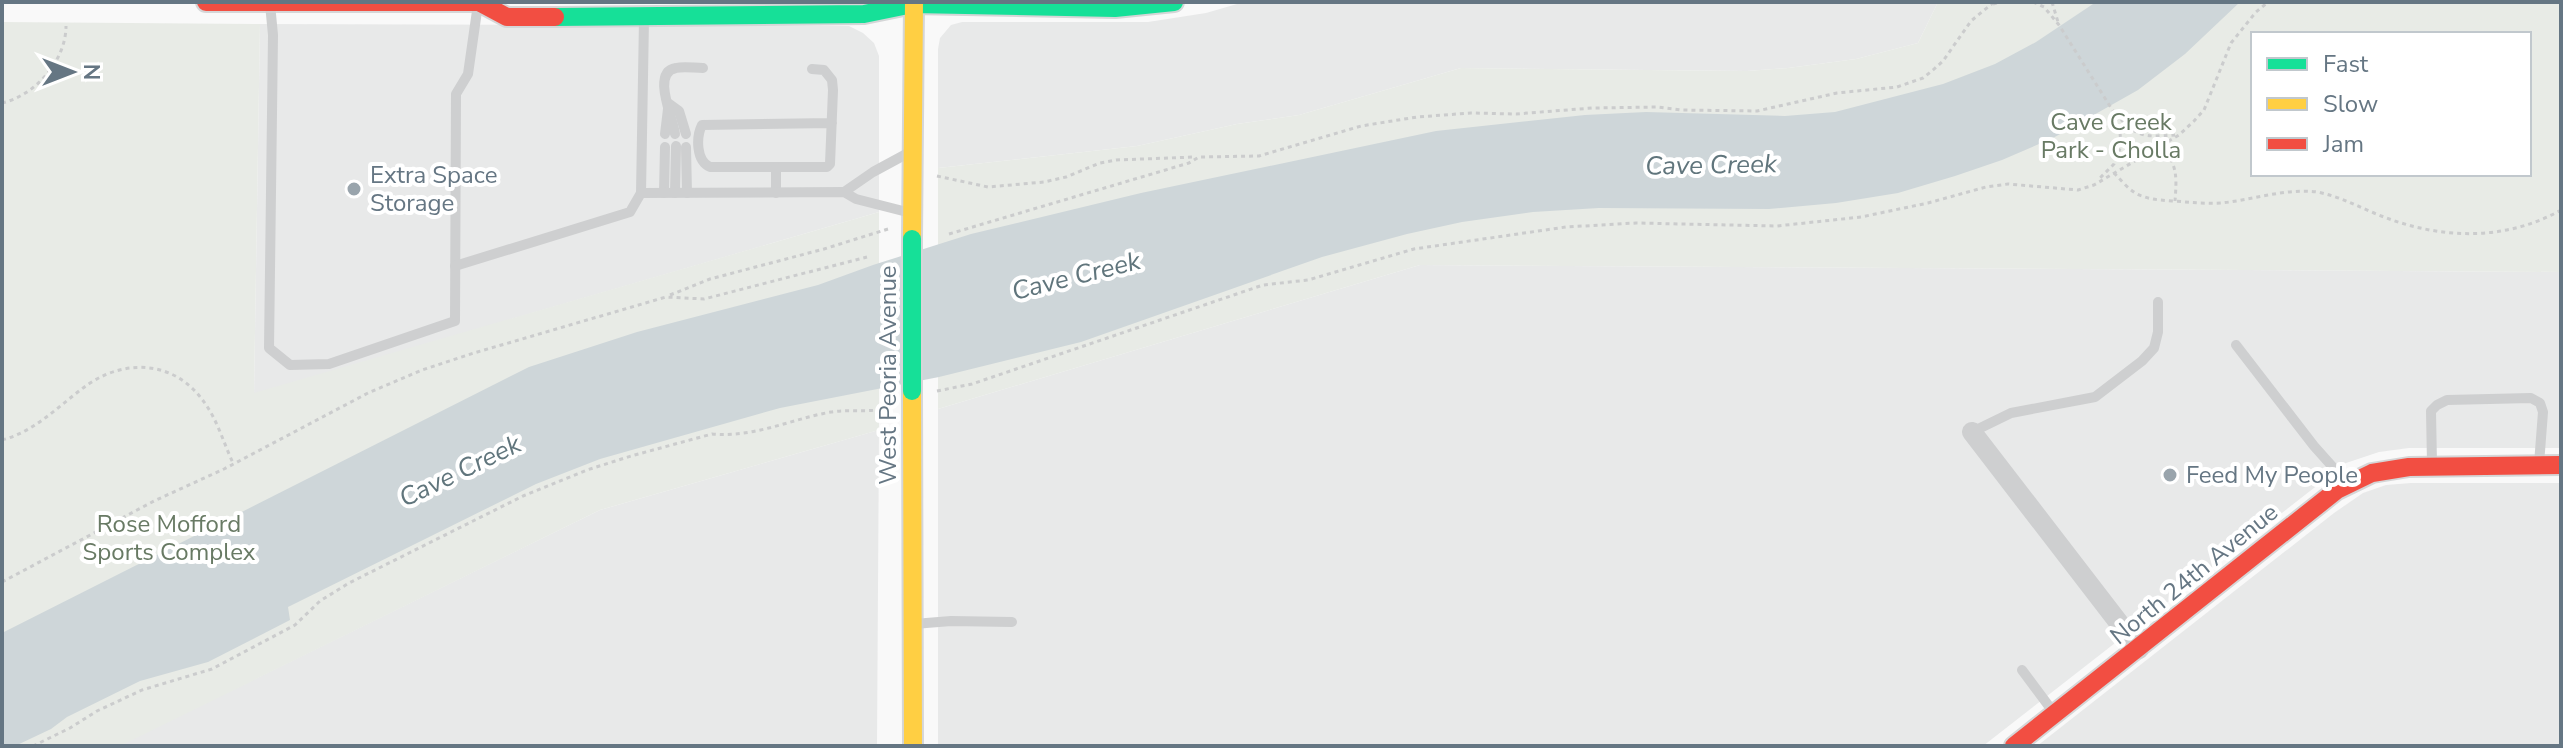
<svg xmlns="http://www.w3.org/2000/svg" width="2563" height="748" viewBox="0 0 2563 748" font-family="'Nunito Sans',sans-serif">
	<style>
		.built { fill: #e8e9e9 }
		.green { fill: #e8ebe6; fill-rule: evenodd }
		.water { fill: #ced6d9 }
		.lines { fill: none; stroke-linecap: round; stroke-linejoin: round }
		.fast-casing { stroke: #d5d6d7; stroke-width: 22 }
		.slow-casing { stroke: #d5d6d7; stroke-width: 22 }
		.jam-casing { stroke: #d5d6d7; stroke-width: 22 }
		.path { stroke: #cbcccd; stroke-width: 3; stroke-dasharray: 4 4; stroke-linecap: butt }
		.lane { stroke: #cecfd0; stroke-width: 10 }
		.street { stroke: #cecfd0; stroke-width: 20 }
		.fast { stroke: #16e098; stroke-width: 18 }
		.slow { stroke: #ffcf43; stroke-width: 18 }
		.jam { stroke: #f24e42; stroke-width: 18 }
		.fast-bridge-casing { stroke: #d5d6d7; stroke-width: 22; stroke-linecap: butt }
		.fast-bridge { stroke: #16e098; stroke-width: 18 }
		.poi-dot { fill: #99a4ac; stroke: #fff; stroke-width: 3 }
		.labels { text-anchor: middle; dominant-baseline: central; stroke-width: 8; stroke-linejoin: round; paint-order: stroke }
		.park-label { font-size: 24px; fill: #687a64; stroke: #fff }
		.poi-label { font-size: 24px; fill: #657683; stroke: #fff; text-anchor: start }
		.street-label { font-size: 24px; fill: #657683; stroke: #fff }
		.water-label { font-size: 26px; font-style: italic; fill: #60757c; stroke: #fff }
	</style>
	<rect width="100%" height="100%" fill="#f9f9f9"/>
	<!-- built -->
	<g class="built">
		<path d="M1244,2H1938L1918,43L1856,59L1788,68L1747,71L1461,68L1299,115L1237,124L1137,146L938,168V49L940,38L951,25L962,22H1148L1206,13Z"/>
		<path d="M260,24L849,26L863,33L874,43L879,56V212L254,394Z"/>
		<path d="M1420,265L2561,272V448H2409L2379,452L2346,463L1983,746H938V409Z"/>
		<path d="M879,430L877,746H118L600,510Z"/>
		<path d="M2411,483H2561V746H2037L2334,513L2363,493L2386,485Z"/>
	</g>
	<!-- green -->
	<g class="green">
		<path d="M1938,2H2561V272L1420,265L938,409V168L1137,146L1237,124L1299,115L1461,68L1747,71L1788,68L1856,59L1918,43ZM2253,34H2529V174H2253Z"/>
		<path d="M2,22L260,24L254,393L879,212V430L600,510L120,746H2Z"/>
	</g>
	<!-- water -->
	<path class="water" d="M2096,2H2240L2185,54L2138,90L2053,138L2002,160L1955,176L1898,193L1836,203L1769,209L1599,208L1533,212L1462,222L1407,234L1322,257L1081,342L939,377L780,408L600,459L536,484L288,607L290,620L208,662L140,681L67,717L51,729L15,746H2V633L529,367L637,332L818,285L873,265L971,234L1141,193L1436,131L1585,115L1646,112L1785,116L1835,112L1943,84L1995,64L2036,42Z"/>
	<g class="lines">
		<!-- fast casing -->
		<g class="fast-casing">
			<path id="fast" d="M555,17L864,14L913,4L1115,8L1174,2"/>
		</g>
		<!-- slow casing -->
		<g class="slow-casing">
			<g id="slow">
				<path d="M912,239L914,2"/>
				<path d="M912,391L913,746"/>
			</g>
		</g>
		<!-- jam casing -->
		<g class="jam-casing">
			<g id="jam">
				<path d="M206,2H479L507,17H555"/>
				<path d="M2014,746L2337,490L2372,473L2409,467L2561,465"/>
			</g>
		</g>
		<!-- path -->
		<g class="path">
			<path d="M2033,2L2044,7L2059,25L2113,111L2120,132L2121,146L2114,164L2099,179"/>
			<path d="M2052,2L2058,22"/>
			<path d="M1993,4L2001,2"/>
			<path d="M2,103C36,95 66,60 66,26"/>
			<path d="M2115,114C2140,138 2141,137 2175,135"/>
			<path d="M2162,145C2177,166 2177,175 2175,201"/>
			<path d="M2114,173C2122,181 2131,193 2142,196C2152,200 2162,200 2172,201C2189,202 2204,204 2221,203C2253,200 2285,188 2317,192C2338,196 2355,205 2374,213C2435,239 2502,243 2561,210"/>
			<path d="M937,176L988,187L1044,182L1066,177L1100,163L1116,160L1195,157"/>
			<path d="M949,234L1189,163L1199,157L1259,156L1361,126L1417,117L1471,113L1516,114L1592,108L1657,107L1682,110L1757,111L1837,93L1897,87L1923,78L1933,70L1943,61L1971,21L1994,2"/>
			<path d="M670,295L710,279L824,249L888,229"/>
			<path d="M937,391L972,384L1263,285L1308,280L1414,249L1566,227L1636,223L1777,226L1861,217L1928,203L1986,187L2008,184L2078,190L2094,185L2179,135L2194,121L2204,110L2231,43L2256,12L2268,2"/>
			<path d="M2,440C37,431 61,403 90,383C129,358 176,362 204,402C217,419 224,444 233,463"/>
			<path d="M2,582L154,501L224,469L368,393L422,370L474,353L666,297L704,299L867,257"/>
			<path d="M33,746L70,728L97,711L142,690L212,669L295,625L320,601L349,583L523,496L587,470L631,456L712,434C754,438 791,419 831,412C851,409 869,413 888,408"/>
		</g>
		<!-- lane -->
		<g class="lane">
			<path d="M270,4L273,35L269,348L290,365L329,364L455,321L456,94L468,74L478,4"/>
			<path d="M812,69L824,70L832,80L833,90L830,164L827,167H710C696,161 696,137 702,125L832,123"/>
			<path d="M668,103L679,111L686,134"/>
			<path d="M665,134L668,109"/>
			<path d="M675,134C673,118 651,72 676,68C684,66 694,68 703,68"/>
			<path d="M686,147L687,193"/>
			<path d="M776,168V193"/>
			<path d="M844,192L873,172L910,152"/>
			<path d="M641,193L644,19"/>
			<path d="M664,193L665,147"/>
			<path d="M675,193L676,146"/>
			<path d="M455,266L630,212L641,193L844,192L856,199L911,213"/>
			<path d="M2236,345L2314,446L2347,483"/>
			<path d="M1972,432L2011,413L2095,397L2142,361L2154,348L2158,332V302"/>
			<path d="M2432,464L2431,411L2437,405L2447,400L2531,398L2540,403L2543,412L2539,464"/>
			<path d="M914,624L951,621L1012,622"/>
			<path d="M2022,670L2054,713"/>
		</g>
		<!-- street -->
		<path class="street" d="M1972,432L2139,649"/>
		<!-- fast -->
		<use href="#fast" class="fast"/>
		<!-- slow -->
		<use href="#slow" class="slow"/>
		<!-- jam -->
		<use href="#jam" class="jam"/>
		<!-- fast-bridge casing -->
		<g class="fast-bridge-casing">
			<path id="fast-bridge" d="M912,239V391"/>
		</g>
		<!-- fast-bridge -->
		<use href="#fast-bridge" class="fast-bridge"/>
	</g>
	<!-- markers -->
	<g class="poi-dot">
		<circle cx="354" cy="189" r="8"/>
		<circle cx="2170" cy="475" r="8"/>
	</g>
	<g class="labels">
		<!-- park labels -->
		<g class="park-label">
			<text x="2111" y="122">Cave Creek<tspan x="2111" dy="28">Park - Cholla</tspan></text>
			<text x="169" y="524">Rose Mofford<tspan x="169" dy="28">Sports Complex</tspan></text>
		</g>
		<!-- poi labels -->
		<g class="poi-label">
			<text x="370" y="175">Extra Space<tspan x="370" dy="28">Storage</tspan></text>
			<text x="2186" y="475">Feed My People</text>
		</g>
		<!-- street labels -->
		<g class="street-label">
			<text transform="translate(888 375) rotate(-90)">West Peoria Avenue</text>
			<text transform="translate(2194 574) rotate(-39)">North 24th Avenue</text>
		</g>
		<!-- water labels -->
		<g class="water-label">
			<text transform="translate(1711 165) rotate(-1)">Cave Creek</text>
			<text transform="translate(1076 276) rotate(-14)">Cave Creek</text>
			<text transform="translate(460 471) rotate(-26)">Cave Creek</text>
		</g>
	</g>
	<!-- border -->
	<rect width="2563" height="748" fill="none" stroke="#657683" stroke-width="8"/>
	<!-- legend -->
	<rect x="2251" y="32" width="280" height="144" fill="#ffffff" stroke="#c1c8cd" stroke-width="2"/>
	<rect x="2267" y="58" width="40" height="12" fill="#16e098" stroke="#c1c8cd" stroke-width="2"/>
	<text x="2323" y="72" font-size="24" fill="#657683">Fast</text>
	<rect x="2267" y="98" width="40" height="12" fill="#ffcf43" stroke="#c1c8cd" stroke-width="2"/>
	<text x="2323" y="112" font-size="24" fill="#657683">Slow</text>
	<rect x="2267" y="138" width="40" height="12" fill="#f24e42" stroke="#c1c8cd" stroke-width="2"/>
	<text x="2323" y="152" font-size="24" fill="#657683">Jam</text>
	<!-- north arrow -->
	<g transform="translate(72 72) rotate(90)" stroke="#ffffff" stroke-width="6" paint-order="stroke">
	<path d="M0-6L14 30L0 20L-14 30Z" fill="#657683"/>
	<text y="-12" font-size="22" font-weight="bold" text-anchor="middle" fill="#657683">N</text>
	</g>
</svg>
